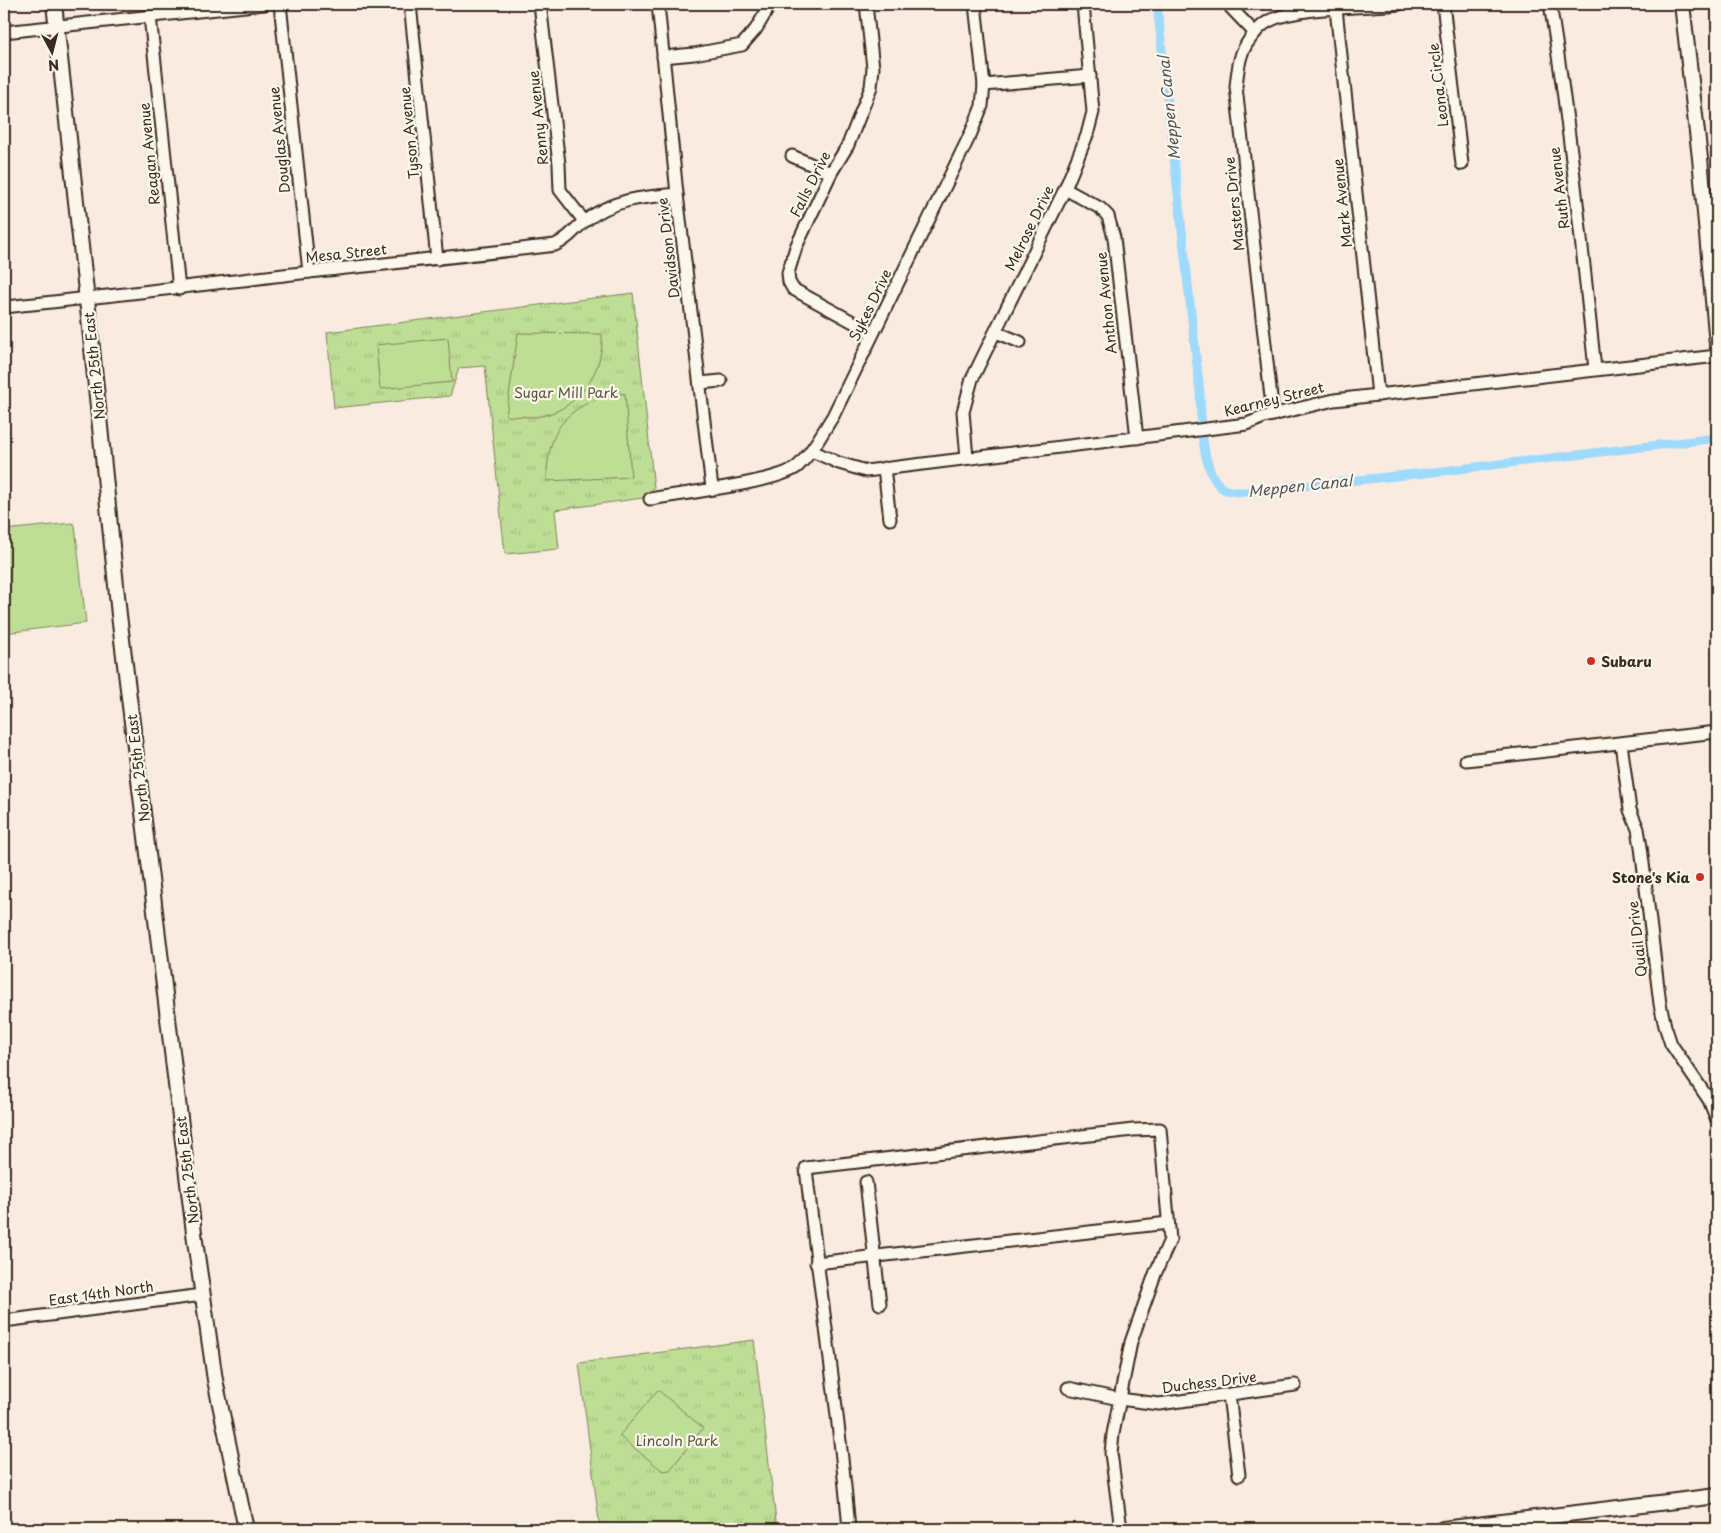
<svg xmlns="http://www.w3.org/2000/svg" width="1721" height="1533" viewBox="0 0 1721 1533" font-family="'Playpen Sans',sans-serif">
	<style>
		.grass { fill: url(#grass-tufts); stroke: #7c845a }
		.pitch { fill: #bedd95; stroke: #7c845a }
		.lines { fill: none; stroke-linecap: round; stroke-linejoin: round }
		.canal { stroke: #9ddafe; stroke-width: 9 }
		.minor-casing { stroke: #3b2a1e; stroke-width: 15 }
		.major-casing { stroke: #3b2a1e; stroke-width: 18 }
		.minor { stroke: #fbf7ec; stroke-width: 11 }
		.major { stroke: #fbf7ec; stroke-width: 14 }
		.poi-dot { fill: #c8321e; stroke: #fbf7ec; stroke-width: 2 }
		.labels { text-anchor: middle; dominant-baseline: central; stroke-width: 4.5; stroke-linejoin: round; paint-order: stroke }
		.street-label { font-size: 14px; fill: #3b2a1e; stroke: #fbf7ec }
		.park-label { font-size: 14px; fill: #5c573c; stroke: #fbf7ec }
		.poi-label { font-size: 14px; font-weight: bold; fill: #3b2a1e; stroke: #fbf7ec; text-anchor: start }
		.water-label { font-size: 15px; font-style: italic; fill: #545656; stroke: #fbf7ec }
	</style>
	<defs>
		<pattern id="grass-tufts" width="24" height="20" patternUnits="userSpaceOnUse" patternTransform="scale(1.25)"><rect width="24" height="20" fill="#bedd95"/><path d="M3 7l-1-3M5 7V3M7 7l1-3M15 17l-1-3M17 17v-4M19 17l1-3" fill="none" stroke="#a4be80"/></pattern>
	</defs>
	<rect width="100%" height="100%" fill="#faebe0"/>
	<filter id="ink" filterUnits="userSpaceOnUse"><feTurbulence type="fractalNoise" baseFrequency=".02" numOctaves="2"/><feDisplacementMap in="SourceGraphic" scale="10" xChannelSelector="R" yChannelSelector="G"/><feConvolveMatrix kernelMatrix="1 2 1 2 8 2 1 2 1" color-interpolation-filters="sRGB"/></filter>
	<g filter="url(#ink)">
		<!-- grass -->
		<g class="grass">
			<path d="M633,293L654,488L643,498L555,510L559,549L505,554L485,366L459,368L450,396L334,408L327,332Z"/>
			<path d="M754,1340L777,1529H600L579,1363Z"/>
		</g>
		<!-- pitch -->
		<g class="pitch">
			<path d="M518,333L602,334C604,374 576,413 534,417C525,417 515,416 506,416Z"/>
			<path d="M448,338L452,382L380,389L376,345Z"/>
			<path d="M615,394H625L631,477L547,481C546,431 566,405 615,394Z"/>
			<path d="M72,523L75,525L86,623L4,633V530Z"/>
			<path d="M658,1390L703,1428L670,1470L663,1471L619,1436Z"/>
		</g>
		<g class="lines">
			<!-- canal -->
			<path class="canal" d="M1157,4L1200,393C1201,418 1201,471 1222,488C1228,492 1238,492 1245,492L1434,472L1717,438"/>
			<!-- minor casing -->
			<g class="minor-casing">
				<g id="minor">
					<path d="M280,4L309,272"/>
					<path d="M410,4L437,259"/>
					<path d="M540,4L559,164L560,190L584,221"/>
					<path d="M658,4L677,194L712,488"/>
					<path d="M866,4L873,68L871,87L848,145L831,173L796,247L788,273L789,282L793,289L873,333"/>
					<path d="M1229,4L1231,8L1255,33"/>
					<path d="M1443,4L1462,164"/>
					<path d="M1550,4C1570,125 1582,247 1595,369"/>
					<path d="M1336,9L1378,395"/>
					<path d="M150,16L179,289"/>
					<path d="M4,32L264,4"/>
					<path d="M663,57L694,54L742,45L756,29L766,12V4"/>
					<path d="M984,85L1090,76"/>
					<path d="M792,156L831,173"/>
					<path d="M1065,189L1100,208L1108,216L1114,238L1137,438"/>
					<path d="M4,307C106,297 207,284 309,272C391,263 473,255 555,245C570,238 573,230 585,221C614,199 642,197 677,194"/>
					<path d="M996,332L1020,342"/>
					<path d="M700,383L721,381"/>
					<path d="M1273,415L1236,87C1237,76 1238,64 1242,53C1247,41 1258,27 1269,21C1299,6 1364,8 1399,4"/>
					<path d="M812,451L839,463L866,471L1247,424L1264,417L1334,400L1717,356"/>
					<path d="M967,458L963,412L972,379L1065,189L1087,135L1093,112L1083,4"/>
					<path d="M884,468L890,519"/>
					<path d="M650,499C678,494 781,482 798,466C813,452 822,433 833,416L971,133L982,106L984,85L975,4"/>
					<path d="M1621,743L1630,810L1638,829L1641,847L1660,1004L1665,1026L1671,1044L1709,1100L1717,1120"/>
					<path d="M1466,760L1717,732"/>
					<path d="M866,1182L880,1304"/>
					<path d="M816,1263L1168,1223"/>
					<path d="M4,1321L202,1295"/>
					<path d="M1068,1388L1119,1399L1159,1404L1295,1385"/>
					<path d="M1229,1395L1239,1475"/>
					<path d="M849,1529C839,1408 819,1289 806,1168L1133,1130L1160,1129L1170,1240L1155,1274L1131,1342L1113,1434L1111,1453L1121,1529"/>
				</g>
			</g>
			<!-- major casing -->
			<g class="major-casing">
				<g id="major">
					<path d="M54,4L89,318L119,615L195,1241L215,1380L246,1529"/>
					<path d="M1682,4L1700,158L1717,344"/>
					<path d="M1443,1529L1717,1496"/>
				</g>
			</g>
			<!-- minor -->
			<use href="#minor" class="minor"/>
			<!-- major -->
			<use href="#major" class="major"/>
		</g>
	</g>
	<!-- markers -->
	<g class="poi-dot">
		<circle cx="1591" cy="661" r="5"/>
		<circle cx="1700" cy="877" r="5"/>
	</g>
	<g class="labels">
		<!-- street labels -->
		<g class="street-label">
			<text transform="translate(1438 85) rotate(-97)">Leona Circle</text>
			<text transform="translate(538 118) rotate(-96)">Renny Avenue</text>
			<text transform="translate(409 133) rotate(-96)">Tyson Avenue</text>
			<text transform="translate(279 140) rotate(-96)">Douglas Avenue</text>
			<text transform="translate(149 154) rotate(-96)">Reagan Avenue</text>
			<text transform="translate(810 184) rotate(-63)">Falls Drive</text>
			<text transform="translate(1559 188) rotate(-97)">Ruth Avenue</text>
			<text transform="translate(1342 203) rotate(-96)">Mark Avenue</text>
			<text transform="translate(1234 204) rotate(-96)">Masters Drive</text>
			<text transform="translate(1029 228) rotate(-64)">Melrose Drive</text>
			<text transform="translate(668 248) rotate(-97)">Davidson Drive</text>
			<text transform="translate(346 253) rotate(-6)">Mesa Street</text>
			<text transform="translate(1106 303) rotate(-96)">Anthon Avenue</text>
			<text transform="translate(870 305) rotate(-64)">Sykes Drive</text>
			<text transform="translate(94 366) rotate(-96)">North 25th East</text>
			<text transform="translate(1274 399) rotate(-14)">Kearney Street</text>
			<text transform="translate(138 768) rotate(-97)">North 25th East</text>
			<text transform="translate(1637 939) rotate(-97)">Quail Drive</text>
			<text transform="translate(187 1170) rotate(-97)">North 25th East</text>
			<text transform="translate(101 1293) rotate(-8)">East 14th North</text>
			<text transform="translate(1209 1382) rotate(-7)">Duchess Drive</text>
		</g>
		<!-- park labels -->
		<g class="park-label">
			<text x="566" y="392">Sugar Mill Park</text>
			<text x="677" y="1440">Lincoln Park</text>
		</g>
		<!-- poi labels -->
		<g class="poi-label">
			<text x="1601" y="661">Subaru</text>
			<text x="1690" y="877" text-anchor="end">Stone's Kia</text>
		</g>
		<!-- water labels -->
		<g class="water-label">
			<text transform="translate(1168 108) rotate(-96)">Meppen Canal</text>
			<text transform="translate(1300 485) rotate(-6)">Meppen Canal</text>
		</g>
	</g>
	<!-- margin -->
	<rect width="1721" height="1533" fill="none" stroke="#fbf7ec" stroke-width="20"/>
	<rect x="10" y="10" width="1701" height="1513" fill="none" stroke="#3b2a1e" stroke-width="2" filter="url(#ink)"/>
	<!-- north arrow -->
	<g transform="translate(52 52) rotate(173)" stroke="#fbf7ec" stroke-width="4" paint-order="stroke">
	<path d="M0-4L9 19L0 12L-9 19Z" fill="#3b2a1e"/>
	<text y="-8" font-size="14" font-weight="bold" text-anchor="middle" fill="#3b2a1e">N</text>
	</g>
</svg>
